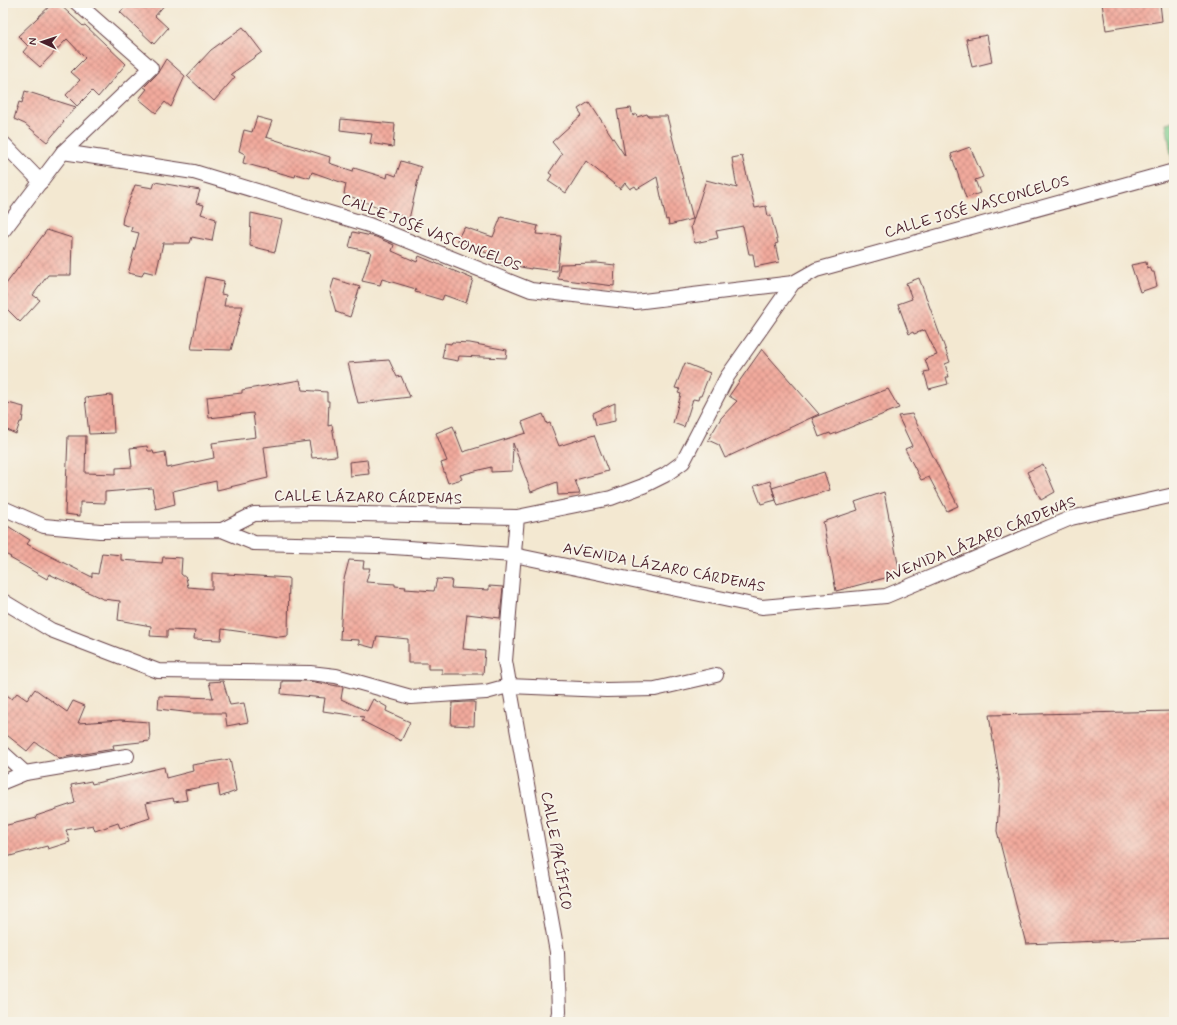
<svg xmlns="http://www.w3.org/2000/svg" width="1177" height="1025" viewBox="0 0 1177 1025" font-family="Mynerve,sans-serif">
	<style>
		.pitch { fill: #7ecd8d; stroke: #64765c }
		.building { fill: url(#building-cross-hatch) }
		.lines { fill: none; stroke-linecap: round; stroke-linejoin: round }
		.minor-casing { stroke: #633d44; stroke-width: 16 }
		.minor { stroke: #fff; stroke-width: 14 }
		.labels { text-anchor: middle; dominant-baseline: central; stroke-width: 4; stroke-linejoin: round; paint-order: stroke }
		.street-label { font-size: 15px; fill: #4a1f2b; stroke: #f7f3e8 }
	</style>
	<defs>
		<pattern id="building-cross-hatch" width="8" height="8" patternUnits="userSpaceOnUse"><rect width="8" height="8" fill="#f2aa9d"/><path d="M0 0l8 8M0 8l8-8" fill="none" stroke="#c68a80"/></pattern>
	</defs>
	<rect width="100%" height="100%" fill="#f7f3e8"/>
	<filter id="ink" filterUnits="userSpaceOnUse"><feTurbulence type="fractalNoise" baseFrequency=".025" numOctaves="2"/><feDisplacementMap in="SourceGraphic" scale="8" xChannelSelector="R" yChannelSelector="G"/><feConvolveMatrix kernelMatrix="1 2 1 2 8 2 1 2 1" color-interpolation-filters="sRGB"/></filter>
	<filter id="wash" filterUnits="userSpaceOnUse"><feTurbulence type="fractalNoise" baseFrequency=".012" numOctaves="4" result="noise"/><feDisplacementMap in="SourceGraphic" scale="16" xChannelSelector="R" yChannelSelector="G"/><feGaussianBlur stdDeviation="0.9" result="paint"/><feColorMatrix in="noise" values="0 0 0 0 0 0 0 0 0 0 0 0 0 0 0 0 0 1.4 0 .05"/><feComposite in="paint" operator="in"/></filter>
	<g filter="url(#wash)">
		<rect width="100%" height="100%" fill="#f3e8d1"/>
		<!-- pitch -->
		<path class="pitch" d="M1174,121V159L1172,160L1166,123Z"/>
		<g id="blocks">
			<!-- building -->
			<g class="building">
				<path d="M53,3H58L83,26L85,25L126,64L98,97L92,91L77,106L66,95L80,80L71,72L85,58L67,39L40,67L23,52L28,46L18,36Z"/>
				<path d="M130,3H166L155,16L168,28L154,44L120,12Z"/>
				<path d="M1102,3H1160L1162,21L1106,30Z"/>
				<path d="M243,27L262,52L231,74L235,77L214,101L187,76L211,50Z"/>
				<path d="M987,35L992,62L972,67L966,39Z"/>
				<path d="M166,59L185,76L171,107L165,102L156,113L139,99L147,89L144,87L157,74Z"/>
				<path d="M25,91L76,107L63,121L64,122L47,142L25,124L14,119L19,102L22,103Z"/>
				<path d="M589,102L625,156L617,110L631,108L633,116L636,114L637,117L647,114L648,116H667L693,219L669,225L668,219L666,220L657,177L637,189L635,186L630,189L625,183L620,189L586,161L566,193L548,181L552,175L549,173L562,154L552,142L582,115L578,109Z"/>
				<path d="M257,117L272,121L266,137L330,157L329,163L353,171L354,168L387,178L388,173L396,176L401,161L421,167L409,219L344,194L346,184L312,172L310,178L296,174L295,177L243,163L245,154L239,151L244,130L252,132Z"/>
				<path d="M341,119L395,124L393,147L370,143L372,134L340,130Z"/>
				<path d="M970,147L983,177L975,180L980,193L966,198L951,154Z"/>
				<path d="M742,156L755,208L766,206L768,216H771L778,243L775,244L779,262L755,267L753,254H749L743,226L716,231L718,238L695,243L691,227L706,180L737,188L732,158Z"/>
				<path d="M155,182L200,190L196,203L204,205L201,214L216,219L212,241L192,237L190,243H163L156,274L144,271L142,276L128,273L139,233L131,231L132,227L122,224L123,217L135,185L153,188Z"/>
				<path d="M251,213L282,220L275,252L250,246Z"/>
				<path d="M501,217L538,226L536,234L561,236L557,271L531,268V269L506,264V267L487,258L489,254L457,240L464,227L493,237Z"/>
				<path d="M47,230L72,238L71,275H48L33,295L40,300L20,322L3,305V288Z"/>
				<path d="M353,232L376,237L394,245L392,251L417,262L419,256L473,279L466,303L444,295L442,300L415,292L416,289L382,279L380,285L362,281L371,252L349,247Z"/>
				<path d="M1146,262L1147,268L1150,267L1152,272H1154L1157,286L1140,292L1131,265Z"/>
				<path d="M597,263L615,265L614,286L558,279L560,264Z"/>
				<path d="M205,277L224,281L221,294L226,295L224,306H243L231,350L191,349Z"/>
				<path d="M919,278L950,362L945,364L949,377H946L948,384L929,389L924,372L929,371L925,359L937,355L925,330L914,334L913,332L909,334L898,304L912,299L906,283Z"/>
				<path d="M334,279L360,287L350,317L336,312L330,292Z"/>
				<path d="M452,342L470,343L507,350L506,358L459,356L458,361L442,358L445,343L451,344Z"/>
				<path d="M762,349L819,414L725,458L719,445L708,440L721,418L737,401L729,396Z"/>
				<path d="M389,360L397,377L401,376L410,397L358,403L348,363Z"/>
				<path d="M685,363L710,373L701,396H699L698,400L693,399L684,427L673,423L681,394L678,393L680,389L675,388Z"/>
				<path d="M300,380L302,390L327,392V401H329L328,426L332,425L337,456L312,458L309,441L264,447L268,478L217,490L216,481L173,491L175,504L156,509L152,488L105,492V503L80,502V516L65,514L68,436H86L85,473L116,474V468L132,467L130,448L147,446L148,451H153L154,454L165,452L167,468L214,458L212,443L256,437L253,413L209,418L207,397L242,393V390Z"/>
				<path d="M888,389L899,408L831,435L830,433L819,437L812,418Z"/>
				<path d="M112,395L114,433L89,434L85,398Z"/>
				<path d="M8,403L24,407L22,422H20L16,434L5,429Z"/>
				<path d="M615,403V421L596,425L593,413Z"/>
				<path d="M543,414L547,424L550,423L559,446L594,435L608,471L575,480L580,494L558,495L557,482L531,492L513,443L512,471L491,472V467L460,475L462,479L448,483L441,463L447,461L436,433L453,426L463,452L526,433L522,422Z"/>
				<path d="M912,414L958,506L947,511L929,477L921,480L905,449L912,446L898,416Z"/>
				<path d="M367,460L369,474L350,476L349,462Z"/>
				<path d="M1043,464L1055,492L1041,500L1027,472Z"/>
				<path d="M824,472L830,490L778,506L772,488Z"/>
				<path d="M770,481L776,500L761,504L754,486Z"/>
				<path d="M884,492L900,574L836,591L823,522L858,510L855,502Z"/>
				<path d="M3,523L30,540L27,544L38,550L92,577V573L98,574L102,553L121,555V560L162,563L163,557L182,558L181,574L186,578L188,587L212,589V573L289,578L288,636L279,637L222,629L221,640L194,639L195,631L167,630V637L150,636L151,626L118,620L120,601L103,599L49,574L47,579L10,558L11,557L3,553Z"/>
				<path d="M349,560L364,561L363,568H370L366,582L395,584V586L406,587L405,589L434,591L437,579L452,580L451,588L489,590V586L503,587L500,618L467,614L463,649L485,651L483,674H442V669H428V663H408V639L377,636L374,648L359,644V640L340,639L343,583Z"/>
				<path d="M223,681L230,705L244,703L248,722L227,726L225,713H193L158,709L159,696L213,698L209,682Z"/>
				<path d="M282,681H309L343,687L341,699L367,711L373,699L387,707L386,711L410,722L401,741L362,721L364,717L323,711L325,698L281,694Z"/>
				<path d="M35,689L67,712L73,701L85,706L78,723L120,720L149,722L150,741L113,745L114,749L59,758L35,742L27,751L3,732V692L12,699L17,693L27,700Z"/>
				<path d="M466,702H475L474,726L451,725L452,703Z"/>
				<path d="M1174,711V938L1026,944L997,831L1000,785L989,715Z"/>
				<path d="M230,759L236,791L220,797L218,784L185,790L187,800L174,802L173,798L146,803L150,818L120,828L118,823L95,831L93,825L66,830L70,842L48,849L47,846L3,858V826L37,818L36,816L75,803L71,785L91,781L92,784L164,767L166,778L193,771L192,765Z"/>
			</g>
		</g>
	</g>
	<g filter="url(#ink)">
		<use href="#blocks" fill-opacity="0" stroke="#633d44" stroke-width="1"/>
		<g class="lines">
			<!-- minor casing -->
			<g class="minor-casing">
				<g id="minor">
					<path d="M3,143L41,182"/>
					<path d="M63,152L194,172L369,225L531,290L635,302L793,283"/>
					<path d="M3,231L63,152L151,68L77,3"/>
					<path d="M3,508L44,526L100,531L222,530L254,543L378,546L514,555L762,607L886,596L1071,518L1174,495"/>
					<path d="M222,530L254,514L310,513L517,517"/>
					<path d="M3,601L51,630L158,671L310,673L336,676L411,697L486,692L508,686L606,690L655,689L716,675"/>
					<path d="M3,753L25,773"/>
					<path d="M3,782L25,773L127,756"/>
					<path d="M557,1022L559,1012L557,952L505,661L517,517L611,498L643,486L665,475L683,462L727,377L793,283L816,270L1174,171"/>
				</g>
			</g>
			<!-- minor -->
			<use href="#minor" class="minor"/>
		</g>
	</g>
	<g class="labels">
		<!-- street labels -->
		<g class="street-label">
			<text transform="translate(977 207) rotate(-16)">CALLE JOSÉ VASCONCELOS</text>
			<text transform="translate(431 233) rotate(21)">CALLE JOSÉ VASCONCELOS</text>
			<text transform="translate(368 498) rotate(1)">CALLE LÁZARO CÁRDENAS</text>
			<text transform="translate(980 540) rotate(-22)">AVENIDA LÁZARO CÁRDENAS</text>
			<text transform="translate(664 568) rotate(11)">AVENIDA LÁZARO CÁRDENAS</text>
			<text transform="translate(556 851) rotate(80)">CALLE PACÍFICO</text>
		</g>
	</g>
	<!-- margin -->
	<rect width="1177" height="1025" fill="none" stroke="#f7f3e8" stroke-width="16"/>
	<!-- north arrow -->
	<g transform="translate(42 42) rotate(273)" stroke="#f7f3e8" stroke-width="3" paint-order="stroke">
	<path d="M0-3L7 15L0 10L-7 15Z" fill="#4a1f2b"/>
	<text y="-6" font-size="11" font-weight="bold" text-anchor="middle" fill="#4a1f2b">N</text>
	</g>
</svg>
